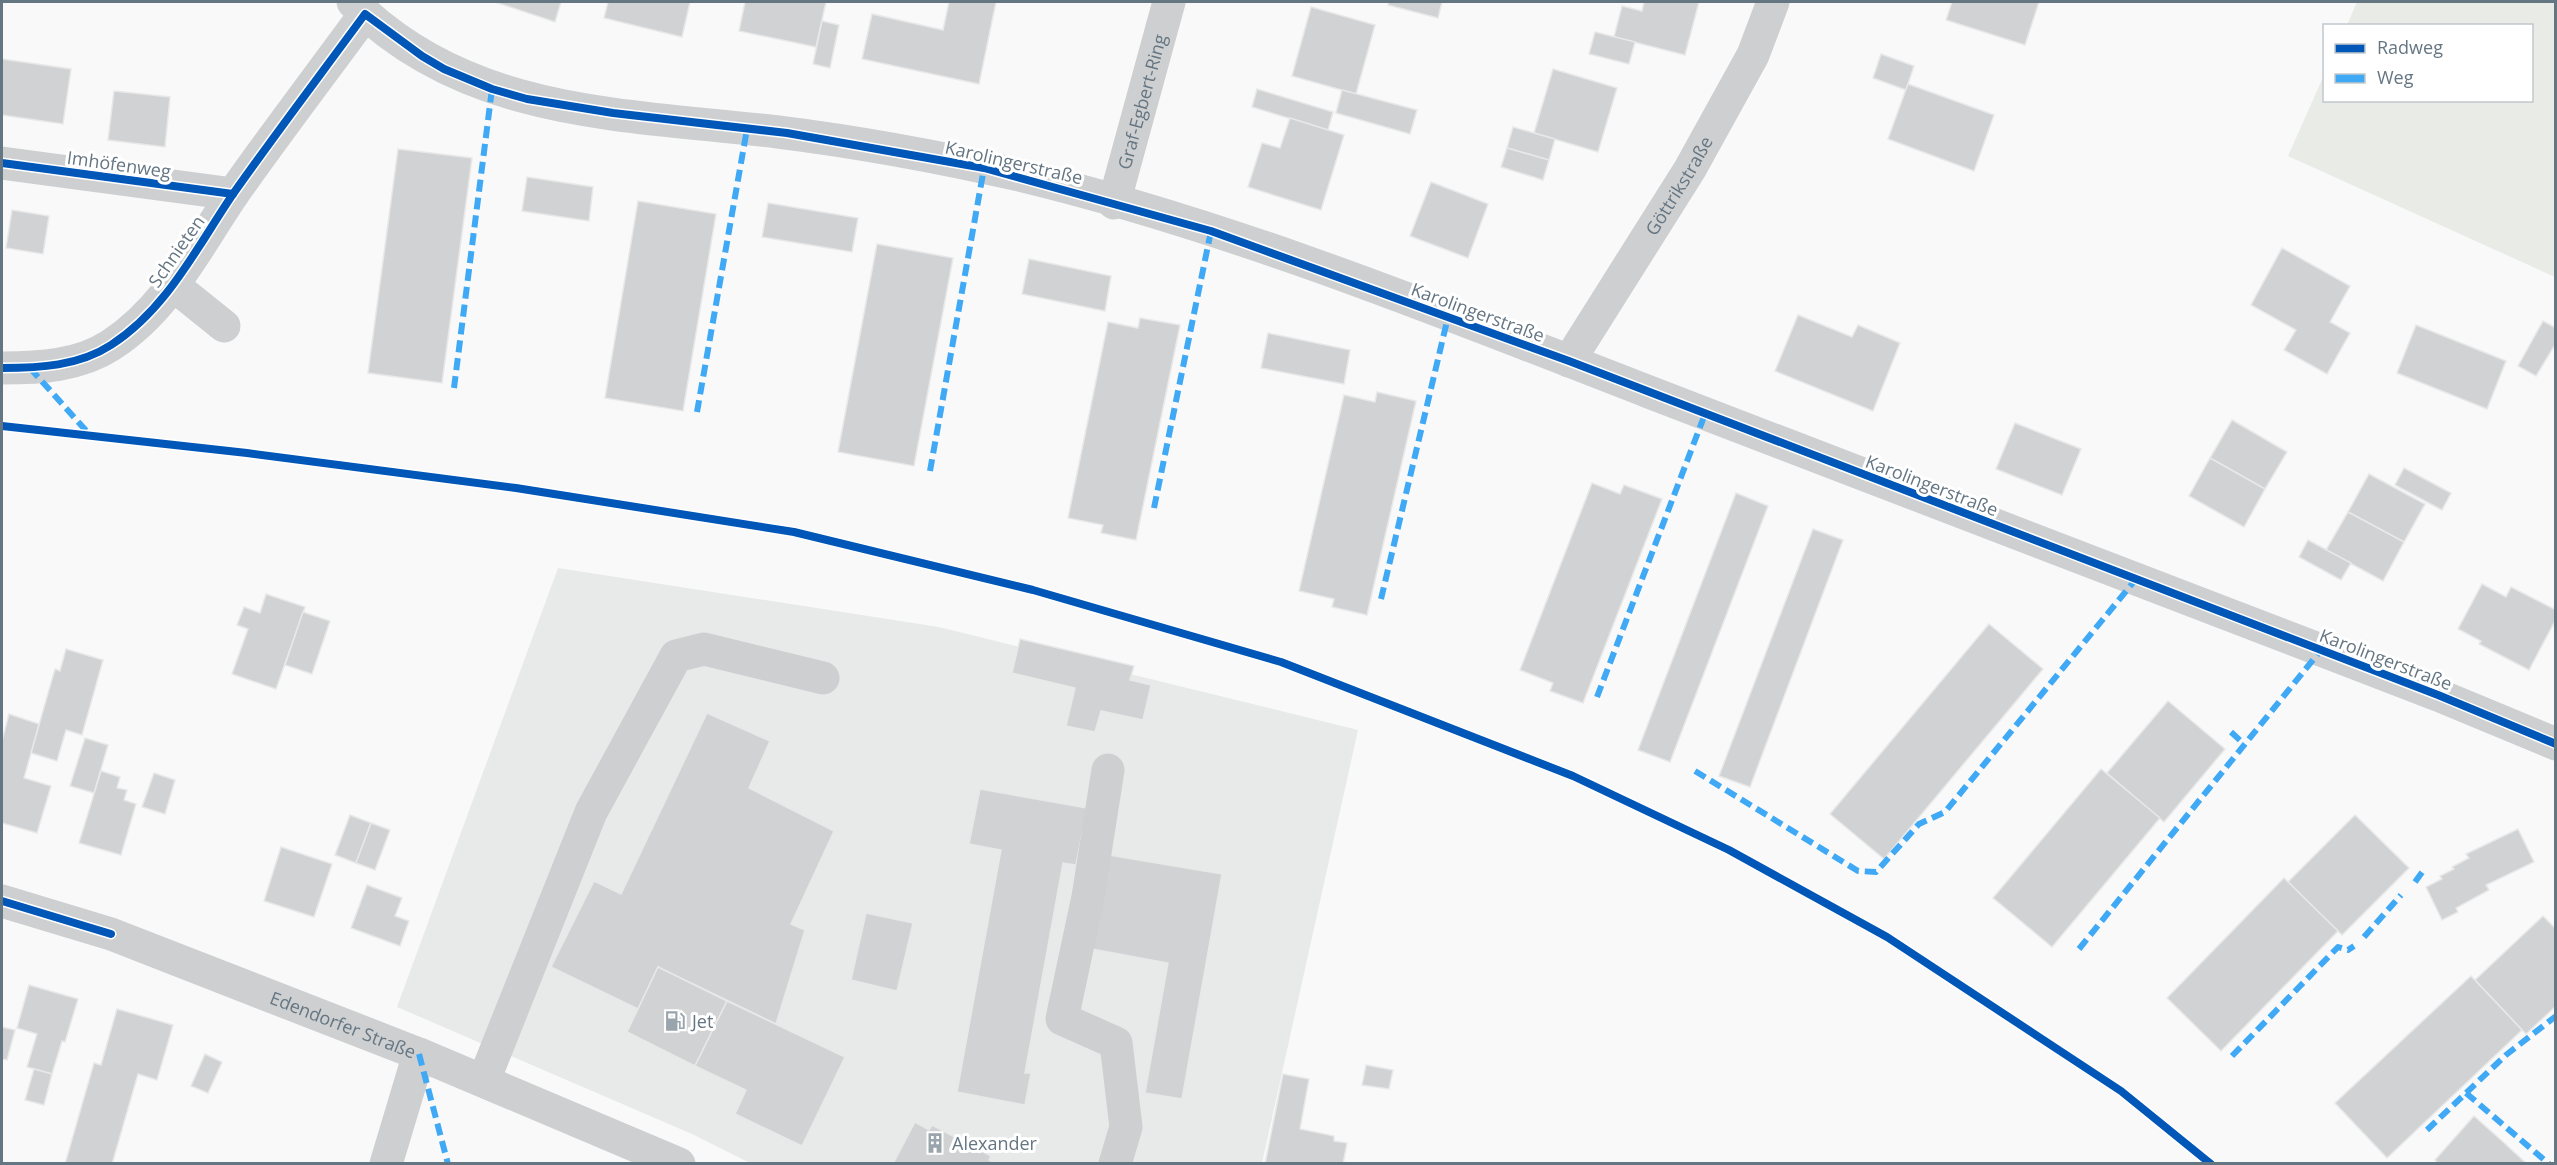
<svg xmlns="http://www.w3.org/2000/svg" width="2557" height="1165" viewBox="0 0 2557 1165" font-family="'Open Sans',sans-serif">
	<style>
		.built { fill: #e8e9e9 }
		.green { fill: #e8ebe6 }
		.building { fill: #d0d2d3; stroke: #e8e8e8; stroke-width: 1.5 }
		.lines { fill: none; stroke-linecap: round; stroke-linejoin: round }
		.minor { stroke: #cecfd0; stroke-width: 33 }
		.quiet { stroke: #3fa9f5; stroke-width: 6; stroke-dasharray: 12 6; stroke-linecap: butt }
		.cycleway-casing { stroke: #fff; stroke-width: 11 }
		.cycleway { stroke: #0057b8; stroke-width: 8 }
		.labels { text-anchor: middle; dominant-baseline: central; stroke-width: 6; stroke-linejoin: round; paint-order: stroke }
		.street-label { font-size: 18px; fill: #657683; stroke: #fff }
		.poi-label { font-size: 18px; fill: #657683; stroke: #fff; text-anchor: start }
	</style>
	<rect width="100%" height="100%" fill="#f9f9f9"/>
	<!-- built -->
	<path class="built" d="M558,568L939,627L1358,730L1262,1163H750L692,1134L397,1007Z"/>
	<!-- green -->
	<path class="green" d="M2357,2H2555V277L2288,156L2324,75V100H2532V26L2347,25Z"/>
	<!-- building -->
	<g class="building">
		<path d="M495,2H561L555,22Z"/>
		<path d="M608,2H690L682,37L604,18Z"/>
		<path d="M745,2H826L816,47L739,31Z"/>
		<path d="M949,2H996L979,84L862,59L872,14L943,30Z"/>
		<path d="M1389,2H1442L1438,18L1388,5Z"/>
		<path d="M1644,2H1699L1685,55L1614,37L1622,6L1642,11Z"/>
		<path d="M1952,2H2039L2025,45L1946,20Z"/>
		<path d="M1311,7L1375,25L1356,94L1292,76Z"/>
		<path d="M822,21L839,25L830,68L813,64Z"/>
		<path d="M1595,32L1635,42L1629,64L1589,54Z"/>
		<path d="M1881,54L1914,66L1906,90L1873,78Z"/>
		<path d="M2,59L71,69L63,124L2,115Z"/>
		<path d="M1553,69L1617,88L1598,152L1534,133Z"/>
		<path d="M1908,84L1994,115L1974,171L1888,139Z"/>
		<path d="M1257,89L1333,112L1328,130L1252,107Z"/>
		<path d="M1342,90L1417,110L1410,134L1336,113Z"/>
		<path d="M114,91L170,97L165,147L108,140Z"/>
		<path d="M1290,118L1344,135L1321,210L1248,187L1262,143L1280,148Z"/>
		<path d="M1513,127L1555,139L1549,160L1507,148Z"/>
		<path d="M1507,148L1549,160L1543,180L1501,167Z"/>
		<path d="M398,149L472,158L442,383L368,373Z"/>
		<path d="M527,177L593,187L589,221L522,211Z"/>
		<path d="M1431,182L1488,204L1468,258L1410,236Z"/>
		<path d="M638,201L716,214L683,411L605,398Z"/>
		<path d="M768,203L858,218L852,252L762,237Z"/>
		<path d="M12,210L49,216L43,254L6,248Z"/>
		<path d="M877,244L953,258L914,466L838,452Z"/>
		<path d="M2282,248L2350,286L2330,322L2350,333L2327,374L2284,350L2296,330L2251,305Z"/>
		<path d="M1029,259L1111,276L1105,311L1022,294Z"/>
		<path d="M1798,315L1852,337L1858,325L1900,343L1873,411L1775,371Z"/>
		<path d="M1140,318L1180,325L1136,540L1101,533L1103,525L1068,518L1108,322L1138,328Z"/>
		<path d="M2543,321L2556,328V343L2536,376L2518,366Z"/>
		<path d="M2416,325L2506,361L2487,409L2397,373Z"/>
		<path d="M1268,333L1350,350L1344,384L1261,368Z"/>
		<path d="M1377,392L1416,401L1367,615L1332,607L1334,599L1299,591L1344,395L1375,402Z"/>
		<path d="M2232,420L2287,452L2265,489L2210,458Z"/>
		<path d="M2015,423L2081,449L2062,495L1996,469Z"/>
		<path d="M2210,458L2265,489L2244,527L2189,496Z"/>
		<path d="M2404,468L2451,493L2442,510L2395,485Z"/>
		<path d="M2369,474L2425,504L2404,542L2348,512Z"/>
		<path d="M1592,483L1620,494L1624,485L1662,499L1583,703L1550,691L1553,683L1520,670Z"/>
		<path d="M1736,493L1768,506L1670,762L1638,750Z"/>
		<path d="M2348,512L2404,542L2383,581L2326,550Z"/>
		<path d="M1813,529L1843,540L1750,787L1719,776Z"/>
		<path d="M2308,540L2351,563L2341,580L2299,557Z"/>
		<path d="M2482,584L2506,597L2511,587L2556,610V619L2529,670L2479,644L2481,641L2458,629Z"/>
		<path d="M266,594L305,607L276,689L232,674L248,629L237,625L244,607L260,613Z"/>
		<path d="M303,612L330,621L312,674L285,665Z"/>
		<path d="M1989,624L2043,669L1884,859L1830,814Z"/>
		<path d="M1020,639L1134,666L1130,680L1151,685L1143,720L1101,711L1095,732L1066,726L1075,688L1012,673Z"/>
		<path d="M66,649L103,660L82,735L66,730L57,761L31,753L55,669L60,671Z"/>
		<path d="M2168,701L2225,749L2164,822L2107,773Z"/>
		<path d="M707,713L770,741L749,788L834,831L791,924L805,930L776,1024L658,967L638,1009L551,967L594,881L621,894Z"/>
		<path d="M9,714L39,724L24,778L51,786L37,833L2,823V741Z"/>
		<path d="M85,738L108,745L94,793L70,786Z"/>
		<path d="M2101,769L2160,818L2052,947L1993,898Z"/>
		<path d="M101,771L120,777L117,788L127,790L124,800L136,804L121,855L79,843Z"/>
		<path d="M154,773L175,780L165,814L142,807Z"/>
		<path d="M980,789L1087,808L1076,865L1063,863L1025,1073H1031L1025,1105L957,1092L1001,850L969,844Z"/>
		<path d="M350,815L371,823L356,863L335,855Z"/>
		<path d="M2355,815L2409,868L2342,935L2288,882Z"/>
		<path d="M371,823L390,830L375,870L356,863Z"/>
		<path d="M2518,829L2534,862L2486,885L2489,890L2456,908L2458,912L2442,920L2426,887L2442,879L2440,876L2454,869L2452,867L2469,858L2466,854Z"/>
		<path d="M281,847L332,864L314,917L264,901Z"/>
		<path d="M1109,855L1222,874L1182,1099L1145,1093L1168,963L1092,949Z"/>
		<path d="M2284,878L2338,931L2221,1051L2167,998Z"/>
		<path d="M367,885L402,898L395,916L409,921L400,946L351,928Z"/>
		<path d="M866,913L913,923L897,991L851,980Z"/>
		<path d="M2543,916L2556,929V1006L2526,1034L2475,980Z"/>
		<path d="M658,967L727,1001L695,1066L627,1032Z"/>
		<path d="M2471,976L2522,1030L2387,1158L2335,1103Z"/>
		<path d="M29,985L78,999L65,1042L62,1041L52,1074L27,1067L37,1034L17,1028Z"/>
		<path d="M727,1001L845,1057L802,1146L735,1114L746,1090L695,1066Z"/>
		<path d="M117,1009L173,1025L157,1080L138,1074L112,1164H65L94,1063L101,1065Z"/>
		<path d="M2,1027L15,1030L7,1060L2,1059Z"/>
		<path d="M205,1054L222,1062L208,1093L191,1086Z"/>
		<path d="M1366,1065L1393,1070L1389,1089L1362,1085Z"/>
		<path d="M34,1069L52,1074L44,1105L25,1100Z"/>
		<path d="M1283,1074L1309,1079L1300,1129L1334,1136V1141L1347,1143L1343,1164H1265Z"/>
		<path d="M2474,1116L2502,1141L2527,1164H2439L2435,1160Z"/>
		<path d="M915,1122L929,1130L932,1125L991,1156L989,1160L996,1164H893Z"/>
	</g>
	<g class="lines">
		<!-- minor -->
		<g class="minor">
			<path d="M353,2C468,117 626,114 778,132C858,142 940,157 1019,175C1232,226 1445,313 1649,392C1912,493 2175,594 2438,695L2556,744"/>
			<path d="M2,163L233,194"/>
			<path id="s1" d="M1114,203L1169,2"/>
			<path d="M173,285L224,326"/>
			<path id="s2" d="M1569,361L1690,169L1753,55L1773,2"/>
			<path d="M2,368C39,368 79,366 111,345C167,309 197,247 233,194C276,133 321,74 365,14"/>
			<path d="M1108,770L1088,897L1062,1019L1116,1043L1126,1127L1115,1164"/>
			<path id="s3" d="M2,901L111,934L419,1054L679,1164"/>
			<path d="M484,1080L591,812L676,656L704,649L823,678"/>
			<path d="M386,1164L419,1054"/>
		</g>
		<!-- quiet -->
		<g class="quiet">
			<path d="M30,368L90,435"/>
			<path d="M454,388L492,89"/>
			<path d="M697,412L747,129"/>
			<path d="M930,471L984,168"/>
			<path d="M1154,508L1211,231"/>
			<path d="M1381,599L1448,317"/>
			<path d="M1597,697L1705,414"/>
			<path d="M2231,732L2244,744"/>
			<path d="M1695,771L1858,871L1876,872L1919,824L1945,812L2136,579"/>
			<path d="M2415,882L2423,871"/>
			<path d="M2364,937L2401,895"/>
			<path d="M2079,949L2321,650"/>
			<path d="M419,1054L448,1164"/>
			<path d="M2232,1056L2338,947L2348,950L2354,946"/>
			<path d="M2466,1093L2549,1164"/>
			<path d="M2427,1130L2506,1055L2556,1016"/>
		</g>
		<!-- cycleway casing -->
		<g class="cycleway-casing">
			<g id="cycleway">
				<path d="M2,163L233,194"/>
				<path d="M2,368C39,368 79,366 111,345C167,309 197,247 233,194C276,133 321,74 365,14L422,56L444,69L492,89L527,99L613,113L787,133L984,168L1211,231L1569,361L2438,695L2556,744"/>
				<path d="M2,426L247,453L516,488L794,532L1033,590L1281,662L1573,776L1729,850L1887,937L2121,1091L2211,1164"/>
				<path d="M2,901L111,934"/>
			</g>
		</g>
		<!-- cycleway -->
		<use href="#cycleway" class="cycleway"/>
	</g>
	<!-- icons -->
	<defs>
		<g id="fuel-bare" transform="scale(1.62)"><path d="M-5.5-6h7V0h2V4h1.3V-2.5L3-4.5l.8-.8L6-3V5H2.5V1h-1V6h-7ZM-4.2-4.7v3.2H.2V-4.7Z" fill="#99a4ac" stroke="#fff" stroke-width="2.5" paint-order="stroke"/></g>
		<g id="building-bare" transform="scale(1.62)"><path d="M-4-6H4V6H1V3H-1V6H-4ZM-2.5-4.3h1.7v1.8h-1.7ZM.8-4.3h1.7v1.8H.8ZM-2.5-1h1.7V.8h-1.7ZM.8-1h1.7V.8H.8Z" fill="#99a4ac" stroke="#fff" stroke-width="2.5" paint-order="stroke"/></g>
	</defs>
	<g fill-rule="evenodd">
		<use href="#fuel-bare" x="675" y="1021"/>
		<use href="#building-bare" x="935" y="1143"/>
	</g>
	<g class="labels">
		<!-- street labels -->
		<g class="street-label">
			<text stroke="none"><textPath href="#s1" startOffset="105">Graf-Egbert-Ring</textPath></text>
			<text transform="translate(1014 162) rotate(13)">Karolingerstraße</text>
			<text transform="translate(119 164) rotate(8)">Imhöfenweg</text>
			<text stroke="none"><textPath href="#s2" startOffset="207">Göttrikstraße</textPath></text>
			<text transform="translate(176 251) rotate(-55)">Schnieten</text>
			<text transform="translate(1478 312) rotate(20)">Karolingerstraße</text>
			<text transform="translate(1932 485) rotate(21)">Karolingerstraße</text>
			<text transform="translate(2386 659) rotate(21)">Karolingerstraße</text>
			<text stroke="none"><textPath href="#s3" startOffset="363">Edendorfer Straße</textPath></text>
		</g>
		<!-- poi labels -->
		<g class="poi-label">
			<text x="692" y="1021">Jet</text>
			<text x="952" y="1143">Alexander</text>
		</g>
	</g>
	<!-- border -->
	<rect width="2557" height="1165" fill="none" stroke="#657683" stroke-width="6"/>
	<!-- legend -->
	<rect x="2323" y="24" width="210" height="78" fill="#ffffff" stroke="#c1c8cd" stroke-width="1.5"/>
	<rect x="2335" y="44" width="30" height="9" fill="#0057b8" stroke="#c1c8cd" stroke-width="1.5"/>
	<text x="2377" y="54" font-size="18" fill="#657683">Radweg</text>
	<rect x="2335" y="74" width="30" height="9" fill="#3fa9f5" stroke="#c1c8cd" stroke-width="1.5"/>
	<text x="2377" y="84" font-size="18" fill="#657683">Weg</text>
</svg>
